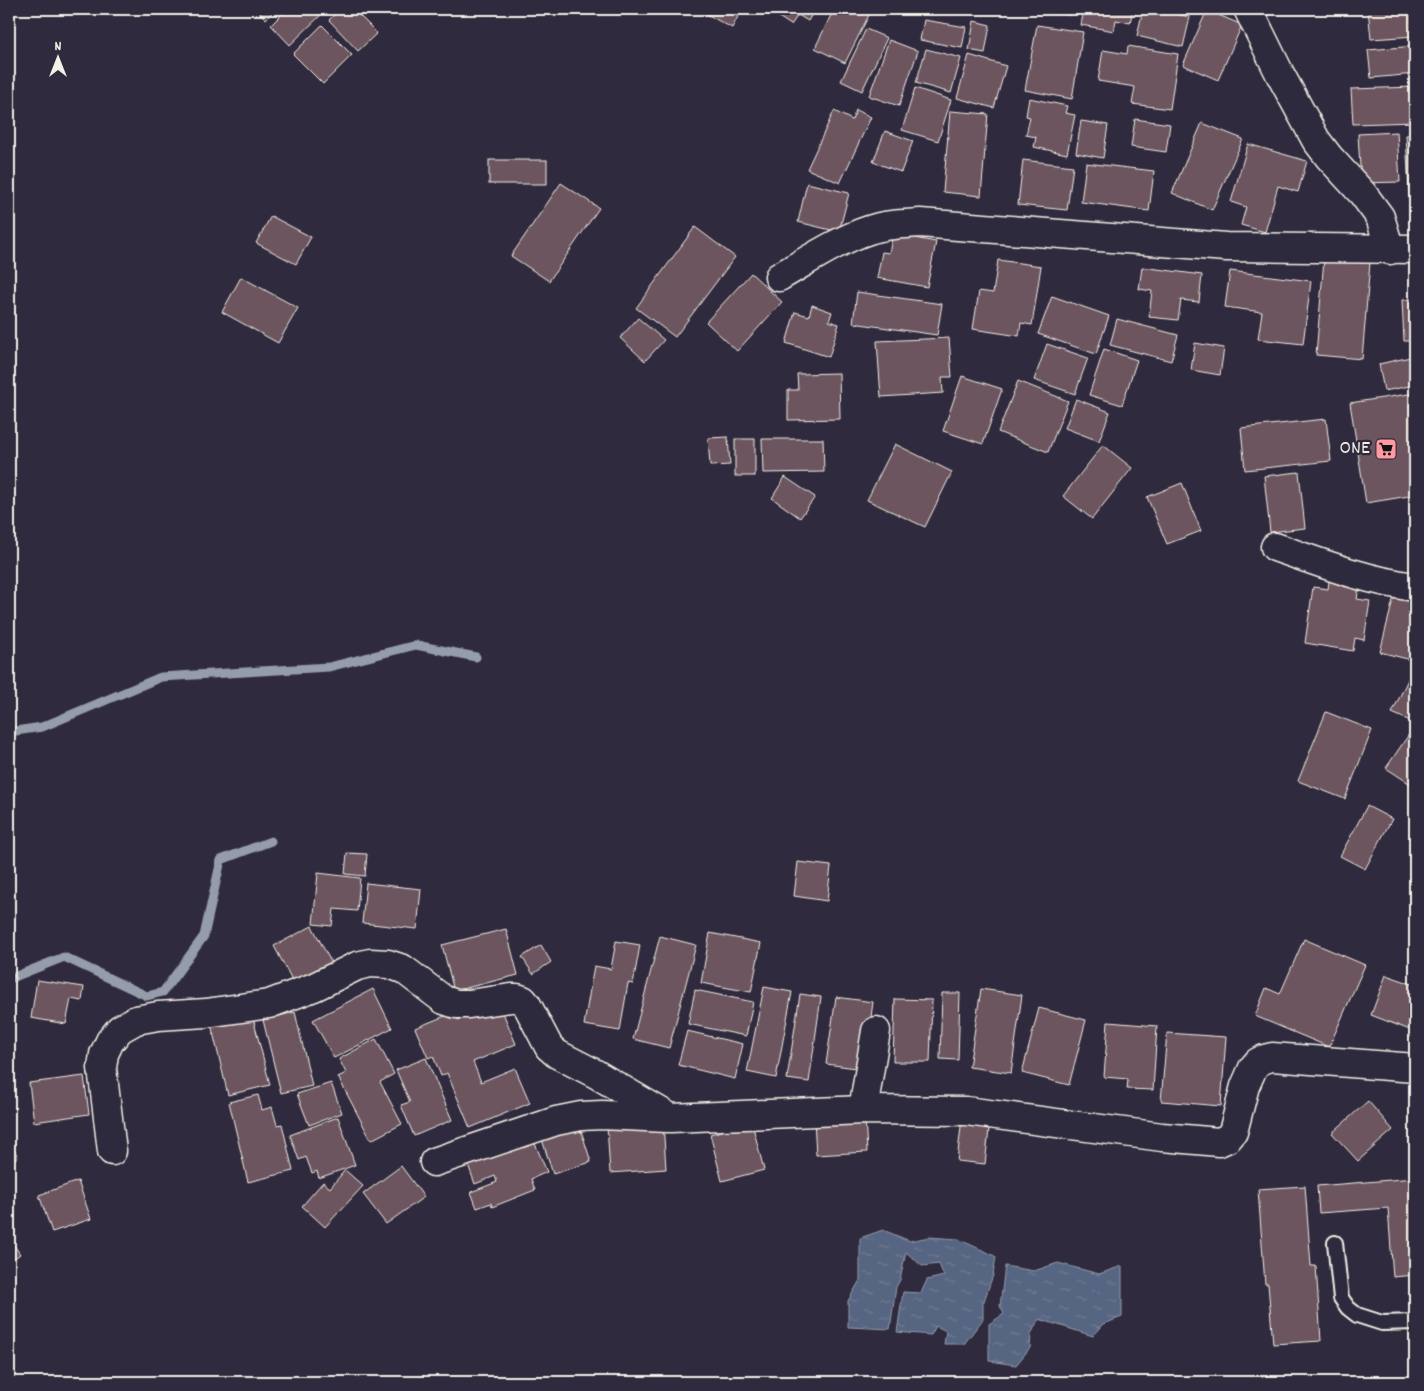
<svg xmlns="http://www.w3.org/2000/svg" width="1424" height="1391" viewBox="0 0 1424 1391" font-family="Dekko,sans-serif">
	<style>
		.water { fill: url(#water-ripples); stroke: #969daa }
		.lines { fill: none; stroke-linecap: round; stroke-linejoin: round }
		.stream { stroke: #969daa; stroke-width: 9 }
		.building { fill: #6c545e; stroke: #f4f1e8 }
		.lane-casing { stroke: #f4f1e8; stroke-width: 18 }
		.street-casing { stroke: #f4f1e8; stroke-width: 31 }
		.lane { stroke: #2f2a3d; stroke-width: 14 }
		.street { stroke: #2f2a3d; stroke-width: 28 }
		.labels { text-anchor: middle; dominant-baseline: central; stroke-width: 4.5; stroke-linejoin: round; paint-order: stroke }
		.poi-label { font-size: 20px; fill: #f4f1e8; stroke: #2f2a3d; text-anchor: end }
	</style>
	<defs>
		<pattern id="water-ripples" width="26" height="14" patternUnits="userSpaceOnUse" patternTransform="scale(1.25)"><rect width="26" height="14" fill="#576581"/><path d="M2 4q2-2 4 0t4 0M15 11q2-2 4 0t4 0" fill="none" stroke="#707c93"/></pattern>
	</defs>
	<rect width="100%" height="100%" fill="#2f2a3d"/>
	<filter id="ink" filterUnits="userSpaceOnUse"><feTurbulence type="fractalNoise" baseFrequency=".02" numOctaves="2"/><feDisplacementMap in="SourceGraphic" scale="10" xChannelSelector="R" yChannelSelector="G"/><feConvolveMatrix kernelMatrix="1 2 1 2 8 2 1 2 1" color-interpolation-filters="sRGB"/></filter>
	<g filter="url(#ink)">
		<!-- water -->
		<g class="water">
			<path d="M883,1230L910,1241L929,1237L958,1239L991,1254L996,1257L993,1275L983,1304V1319L964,1344H944L946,1331L936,1326L931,1335L897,1332L903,1292L921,1293L927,1280L944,1276L939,1264L922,1266L906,1252L900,1280L896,1287L890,1329L848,1327V1301L860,1280V1238Z"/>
			<path d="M1058,1263L1099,1274L1122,1266V1317L1104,1324L1093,1336L1039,1319L1031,1334L1030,1348L1016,1365L989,1361V1324L1004,1314L1000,1306L1005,1266L1034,1271Z"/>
		</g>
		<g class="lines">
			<!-- stream -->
			<g class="stream">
				<path d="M9,732L42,727L161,677L329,667L416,645L476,657"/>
				<path d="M9,979L64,957L147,996L163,992L204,936L221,860L271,841"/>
			</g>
		</g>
		<!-- building -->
		<g class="building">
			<path d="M256,9H276L266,19Z"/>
			<path d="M287,9H327L290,45L271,25Z"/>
			<path d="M340,9H353L377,33L358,51L329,20Z"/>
			<path d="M697,9H742L732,28Z"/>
			<path d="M777,9H815L808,21L798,15L791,25L774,14Z"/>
			<path d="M834,9H872L845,63L815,48Z"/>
			<path d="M1028,9H1071L1070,15Z"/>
			<path d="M1084,9H1133L1130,23L1116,20L1114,31L1081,25Z"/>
			<path d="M1143,9H1154L1190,17L1183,47L1137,36Z"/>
			<path d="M1368,9H1415V36L1371,39Z"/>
			<path d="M1207,10L1242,25L1218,80L1183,65Z"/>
			<path d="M924,20L966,27L962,48L920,40Z"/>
			<path d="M974,21L990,25L985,53L969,50Z"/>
			<path d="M322,25L352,55L323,84L293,54Z"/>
			<path d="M1037,25L1083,32L1072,99L1025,90Z"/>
			<path d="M866,29L887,38L862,91L841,81Z"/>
			<path d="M889,40L918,51L899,106L869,96Z"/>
			<path d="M1128,46L1178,54L1170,109L1132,104L1135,87L1098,81L1103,50L1127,54Z"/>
			<path d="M1415,46V74L1371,78L1368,50Z"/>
			<path d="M926,49L961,58L951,93L916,83Z"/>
			<path d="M969,55L1006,66L994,108L957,98Z"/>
			<path d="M1415,87V122L1353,124L1351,89Z"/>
			<path d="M915,88L951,100L938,141L902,130Z"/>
			<path d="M1029,98L1067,106L1065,113L1075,115L1067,154L1034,147L1036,137L1026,135L1030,117L1026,116Z"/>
			<path d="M856,110L871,117L840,183L807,169L834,111L852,120Z"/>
			<path d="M950,111L988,114L981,196L943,192Z"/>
			<path d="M1135,119L1170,124L1166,152L1131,147Z"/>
			<path d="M1081,121L1108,125L1103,158L1076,153Z"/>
			<path d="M1202,123L1243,139L1212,210L1172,193Z"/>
			<path d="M885,131L913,141L901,172L873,162Z"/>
			<path d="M1397,132L1400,182L1361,183L1358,134Z"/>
			<path d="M1415,134V229H1411L1406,135Z"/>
			<path d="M1248,144L1307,161L1298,192L1278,186L1265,232L1241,225L1246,207L1231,202Z"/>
			<rect x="489" y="160" width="58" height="24"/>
			<path d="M1023,160L1073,166L1067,210L1018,205Z"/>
			<path d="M1086,163L1154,171L1149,211L1081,202Z"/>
			<path d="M561,183L599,208L549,281L511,256Z"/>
			<path d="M807,183L849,193L839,232L798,222Z"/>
			<path d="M271,216L311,237L296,264L256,243Z"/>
			<path d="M695,227L735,257L675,337L636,308Z"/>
			<path d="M893,234L936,242L927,287L877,278L882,252L889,253Z"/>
			<path d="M1324,259L1370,263L1362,359L1316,355Z"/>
			<path d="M998,260L1041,266L1032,325L1021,323L1019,336L973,329L979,291L993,293Z"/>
			<path d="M1142,267L1202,275L1199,302L1181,300L1178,320L1149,317L1152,291L1139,289Z"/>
			<path d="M1230,271L1311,281L1303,344L1258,339L1262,312L1225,307Z"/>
			<path d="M751,273L782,302L737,351L706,322Z"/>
			<path d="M241,277L298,308L278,343L222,312Z"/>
			<path d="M857,292L942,304L937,335L853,323Z"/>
			<path d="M1052,296L1109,316L1096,354L1038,334Z"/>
			<path d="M1415,299V341H1404L1402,300Z"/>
			<path d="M812,305L832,312L829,321L839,324L829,357L786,343L795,312L809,316Z"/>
			<path d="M638,318L664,340L645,361L620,338Z"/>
			<path d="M1117,319L1178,335L1171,361L1110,345Z"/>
			<path d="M949,338L952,377H942L943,393L881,397L877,341Z"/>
			<path d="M1195,343L1224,348L1220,375L1191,370Z"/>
			<path d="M1047,344L1088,358L1075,394L1034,380Z"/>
			<path d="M1104,349L1137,360L1122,405L1089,395Z"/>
			<path d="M1415,356V385L1384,391L1379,364Z"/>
			<path d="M839,373L840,419L788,420V390H798L797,374Z"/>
			<path d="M962,376L1002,389L983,444L943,431Z"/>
			<path d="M1018,381L1068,401L1048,452L998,432Z"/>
			<path d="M1415,393V495L1366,503L1350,403Z"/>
			<path d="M1076,399L1110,412L1099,441L1065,428Z"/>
			<path d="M1326,419L1331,461L1245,470L1241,428Z"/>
			<path d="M728,437L730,465L710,466L708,438Z"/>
			<rect x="735" y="439" width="20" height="37"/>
			<path d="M762,439H823L824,472L763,473Z"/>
			<path d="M895,444L952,472L925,527L867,500Z"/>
			<path d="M1103,445L1132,468L1092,519L1063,496Z"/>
			<path d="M1299,472L1305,528L1270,532L1264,476Z"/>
			<path d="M785,477L815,497L800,518L772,498Z"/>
			<path d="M1182,483L1201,531L1167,544L1147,497Z"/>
			<path d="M1329,581L1359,586L1357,599L1370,601L1364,640L1355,638L1353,651L1305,643L1313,587L1328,589Z"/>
			<path d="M1395,592L1415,597V661L1380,652Z"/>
			<path d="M1412,671L1415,673V723L1392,713Z"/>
			<path d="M1326,712L1372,730L1345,799L1298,781Z"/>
			<path d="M1412,730L1415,732V787L1386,768Z"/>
			<path d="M1367,806L1392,819L1365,869L1340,856Z"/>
			<path d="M347,853L367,854L365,876L345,874Z"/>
			<path d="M798,862L831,866L827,901L794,896Z"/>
			<path d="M318,873L360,878L357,911L334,909L332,926L313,924Z"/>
			<path d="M366,883L421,889L417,929L362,923Z"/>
			<path d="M312,926L333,966L297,989L274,946Z"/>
			<path d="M506,929L518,975L454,991L442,945Z"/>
			<path d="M710,933L761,943L751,992L701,983Z"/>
			<path d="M660,936L696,945L669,1048L633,1039Z"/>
			<path d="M1304,939L1365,965L1329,1047L1255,1016L1266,988L1280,994Z"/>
			<path d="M616,941L640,945L633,984L628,983L620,1031L584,1025L594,966L611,969Z"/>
			<path d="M541,945L551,962L533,974L522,957Z"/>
			<path d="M1386,975L1415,985V1032L1371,1015Z"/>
			<path d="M37,980L84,987L82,1001L71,999L66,1024L31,1018Z"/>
			<path d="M764,987L792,992L776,1078L747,1072Z"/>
			<path d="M373,989L392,1028L334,1058L313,1020Z"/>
			<path d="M981,989L1022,995L1011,1073L969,1067Z"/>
			<path d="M695,990L753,1002L746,1036L688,1024Z"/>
			<path d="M942,993H960L958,1060L940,1059Z"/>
			<path d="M800,994L821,997L809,1082L787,1079Z"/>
			<path d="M836,997L873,1002L864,1069L826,1064Z"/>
			<path d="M895,999L932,1000L930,1062H893Z"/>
			<path d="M499,1003L516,1044L473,1062L481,1082L515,1068L530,1103L470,1128L447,1073L441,1076L433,1056L428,1058L415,1028L455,1012L458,1020Z"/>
			<path d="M1039,1008L1086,1020L1069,1085L1022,1073Z"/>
			<path d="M295,1012L312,1086L281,1093L263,1020Z"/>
			<path d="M252,1014L270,1085L228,1095L211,1024Z"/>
			<path d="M1108,1022L1157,1026L1153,1090L1127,1089L1128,1079L1104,1077Z"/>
			<path d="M687,1031L743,1044L735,1079L678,1065Z"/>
			<path d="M1167,1033L1226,1037L1221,1106L1161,1101Z"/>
			<path d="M376,1039L394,1074L380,1082L402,1124L371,1140L338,1077L346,1073L339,1059Z"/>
			<path d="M426,1058L452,1120L414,1136L401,1105L410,1102L396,1070Z"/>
			<path d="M84,1076L89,1114L34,1122L29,1083Z"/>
			<path d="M331,1083L342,1113L309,1125L297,1094Z"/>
			<path d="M258,1095L262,1110L272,1107L277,1125L282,1124L293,1171L248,1182L229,1102Z"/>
			<path d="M1368,1101L1393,1130L1358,1161L1332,1133Z"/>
			<path d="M865,1116L867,1152L816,1155L814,1119Z"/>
			<path d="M338,1117L355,1165L319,1178L317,1171L312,1173L306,1157L299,1160L290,1135Z"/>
			<path d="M962,1118L990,1121L985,1164L957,1161Z"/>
			<path d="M578,1121L591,1162L553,1174L540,1133Z"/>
			<path d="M663,1122L666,1169L610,1173L607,1126Z"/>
			<path d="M752,1123L764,1170L722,1181L710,1134Z"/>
			<path d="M531,1134L547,1172L531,1179L535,1190L492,1207L491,1203L477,1208L471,1192L497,1182L495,1176L475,1184L466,1159Z"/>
			<path d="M9,1140L18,1157L9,1162Z"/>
			<path d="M401,1166L424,1197L386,1224L363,1194Z"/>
			<path d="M345,1170L363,1186L325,1227L302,1206L323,1182L330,1188Z"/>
			<path d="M1415,1178V1275L1393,1277L1388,1208L1319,1213L1317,1186Z"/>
			<path d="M78,1181L91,1219L52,1232L39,1195Z"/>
			<path d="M1305,1186L1311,1266H1316L1321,1341L1273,1344L1268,1284H1265L1258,1189Z"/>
			<path d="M9,1238L20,1254L9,1262Z"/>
		</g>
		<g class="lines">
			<!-- lane casing -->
			<g class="lane-casing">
				<path id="lane" d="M1335,1243L1341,1298L1348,1308L1357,1315L1382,1323L1415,1322"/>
			</g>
			<!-- street casing -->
			<g class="street-casing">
				<g id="street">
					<path d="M1248,9L1280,74L1316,140L1329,157L1363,194L1380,217L1390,250"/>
					<path d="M779,277C807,261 838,240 869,230C885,224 903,224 920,223L1226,247L1415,249"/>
					<path d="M1275,547C1321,563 1367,581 1415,587"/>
					<path d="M863,1110L876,1031"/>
					<path d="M112,1151L102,1068L104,1054L110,1041L120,1029L136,1020L158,1016L206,1013L269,1004L314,987L357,966L370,963L388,964L403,969L444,1000L456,1004H469L511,998H517L523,1000L527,1005L549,1047L557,1054L596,1074L671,1118L863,1110L966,1111L1162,1137L1219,1142L1228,1138L1233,1132L1245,1086L1253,1068L1258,1062L1264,1059L1272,1057L1415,1068"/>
					<path d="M434,1162L556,1121L581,1116L602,1115L667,1118"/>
				</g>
			</g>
			<!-- lane -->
			<use href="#lane" class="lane"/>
			<!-- street -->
			<use href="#street" class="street"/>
		</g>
	</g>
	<!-- icons -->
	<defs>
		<g id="supermarket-square" transform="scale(1.125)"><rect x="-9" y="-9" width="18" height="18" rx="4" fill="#ff9aa2" stroke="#2f2a3d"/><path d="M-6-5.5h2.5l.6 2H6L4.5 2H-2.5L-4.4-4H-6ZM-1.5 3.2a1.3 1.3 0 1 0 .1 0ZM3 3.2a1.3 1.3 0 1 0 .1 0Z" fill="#111"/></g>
	</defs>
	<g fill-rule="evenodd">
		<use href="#supermarket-square" x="1386" y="449"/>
	</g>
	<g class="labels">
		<!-- poi labels -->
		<g class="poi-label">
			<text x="1370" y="449">ONE</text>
		</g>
	</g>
	<!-- margin -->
	<rect width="1424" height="1391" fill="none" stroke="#2f2a3d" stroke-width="30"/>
	<rect x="15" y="15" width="1394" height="1361" fill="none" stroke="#f4f1e8" stroke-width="2" filter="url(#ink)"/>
	<!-- north arrow -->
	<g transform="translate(58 58)" stroke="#2f2a3d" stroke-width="4" paint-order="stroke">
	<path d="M0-4L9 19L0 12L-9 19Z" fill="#f4f1e8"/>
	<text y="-8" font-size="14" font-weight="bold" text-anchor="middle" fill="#f4f1e8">N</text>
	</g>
</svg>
